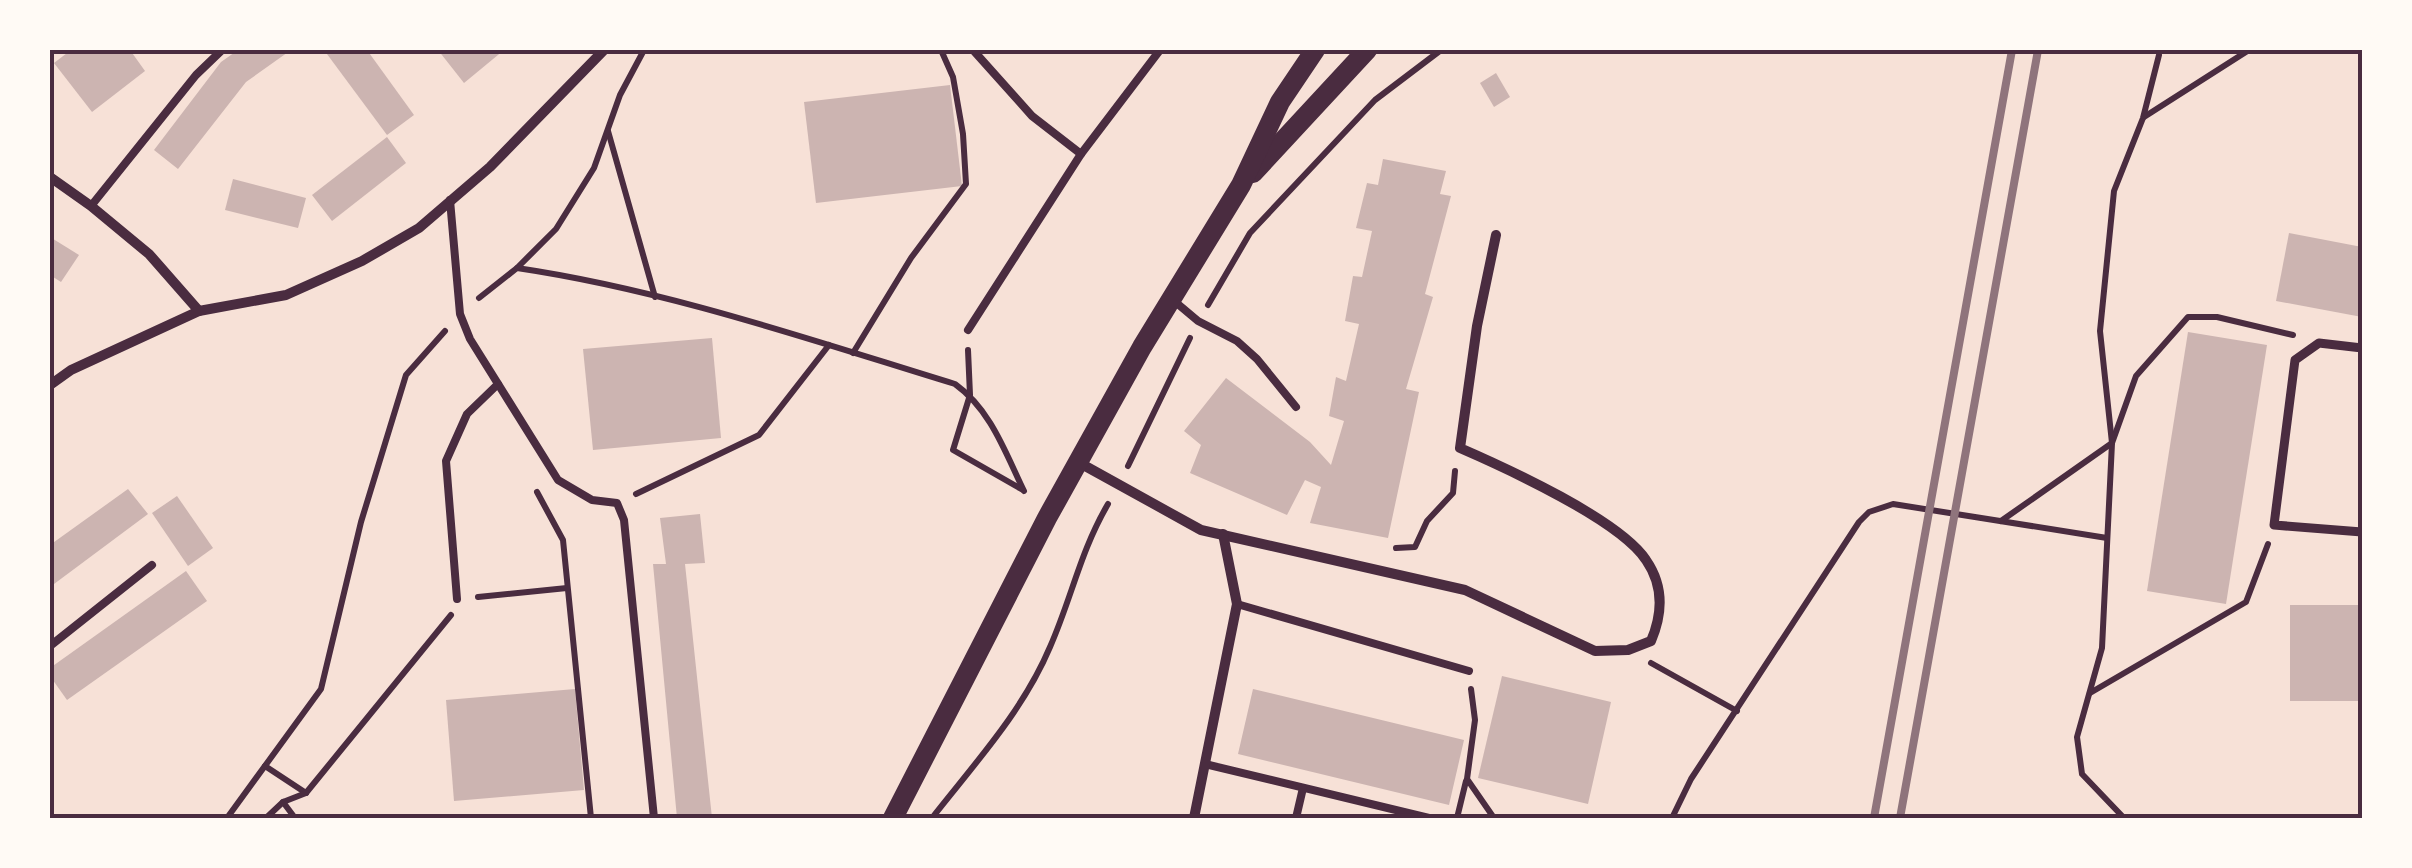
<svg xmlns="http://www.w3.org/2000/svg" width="2412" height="868" viewBox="0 0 2412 868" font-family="'Open Sans',sans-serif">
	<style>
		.building { fill: #ccb4b1 }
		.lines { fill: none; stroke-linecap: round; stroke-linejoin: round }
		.path { stroke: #4a2c40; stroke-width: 6 }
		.service { stroke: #4a2c40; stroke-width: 8 }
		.pedestrian { stroke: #4a2c40; stroke-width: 9 }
		.minor { stroke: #4a2c40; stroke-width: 10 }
		.secondary { stroke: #4a2c40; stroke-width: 20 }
		.rail { stroke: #8f747c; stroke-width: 8 }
		.neatline { fill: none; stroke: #4a2c40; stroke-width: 4 }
	</style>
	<rect width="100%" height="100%" fill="#f7e1d7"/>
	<!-- building -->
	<g class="building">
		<path d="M71,50H130L145,71L92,112L54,63Z"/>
		<path d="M238,50H291L246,82L178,169L154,150L221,62Z"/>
		<path d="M324,50H367L414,115L387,135Z"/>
		<path d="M438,50H504L464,83Z"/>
		<path d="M1496,73L1510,97L1494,107L1480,83Z"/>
		<path d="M950,85L962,186L816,203L804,102Z"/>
		<path d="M387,137L406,163L332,221L312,195Z"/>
		<path d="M1383,159L1446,171L1440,194L1451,196L1425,294L1433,297L1406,389L1419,392L1388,538L1310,523L1321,487L1305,480L1287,515L1190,473L1201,445L1184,431L1226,378L1310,442L1331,465L1344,421L1329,416L1336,377L1346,381L1359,324L1345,321L1353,276L1362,277L1372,231L1356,228L1367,183L1378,185Z"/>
		<path d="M233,179L306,198L298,228L225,210Z"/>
		<path d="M2289,233L2362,247V317L2276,301Z"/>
		<path d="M50,237L79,255L61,282L50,275Z"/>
		<path d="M2188,332L2267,345L2226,604L2147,591Z"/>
		<path d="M712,338L721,438L593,450L583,349Z"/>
		<path d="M128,489L148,514L50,587V545Z"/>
		<path d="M177,496L213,548L188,566L152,513Z"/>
		<path d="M700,514L705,563L685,564L712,818H677L653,564H666L660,518Z"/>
		<path d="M186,571L207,601L67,700L50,676V668Z"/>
		<rect x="2290" y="605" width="72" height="96"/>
		<path d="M1502,676L1611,702L1588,804L1478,778Z"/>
		<path d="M575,689L584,790L454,801L446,700Z"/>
		<path d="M1253,689L1464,740L1449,805L1238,754Z"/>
	</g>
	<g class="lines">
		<!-- path -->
		<g class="path">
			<path d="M2144,117L2249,50"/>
			<path d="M608,131L655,297"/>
			<path d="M517,268C666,290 811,340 955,384C991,410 1005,452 1024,491"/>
			<path d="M479,298L517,268L556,229L594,168L620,95L644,50"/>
			<path d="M1208,305L1250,233L1375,100L1441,50"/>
			<path d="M968,350L970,395L953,450L1023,490"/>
			<path d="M853,353L911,258L966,184L963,134L953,77L941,50"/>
			<path d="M1128,466L1190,338"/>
			<path d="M537,492L563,540L591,818"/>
			<path d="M636,494L759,435L829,345"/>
			<path d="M2001,521L2112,443L2136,376L2188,317H2217L2293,335"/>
			<path d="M1396,548L1415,547L1427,521L1453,493L1455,471"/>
			<path d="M478,597L567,588"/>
			<path d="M1651,663L1737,711"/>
			<path d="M1471,689L1475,720L1467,779L1494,818"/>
			<path d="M2090,693L2246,602L2268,544"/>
			<path d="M265,766L306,793L451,615"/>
			<path d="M283,802L295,818"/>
			<path d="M227,818L321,689L361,522L406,375L445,331"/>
			<path d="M266,818L283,802L306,793"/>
			<path d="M932,818C975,763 1023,711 1050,647C1072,597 1080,552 1108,504"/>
			<path d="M1457,818L1466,781"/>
			<path d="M1672,818L1691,779L1859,522L1869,512L1893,504L2107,538"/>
			<path d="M2124,818L2082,774L2077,737L2102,648L2112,443L2100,331L2114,191L2143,118L2159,55"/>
		</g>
		<!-- service -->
		<g class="service">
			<path d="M1081,154L1160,50"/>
			<path d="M450,200L460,314L470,339L558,480L592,500L617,503L624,520L654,818"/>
			<path d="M91,206L196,75L222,50"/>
			<path d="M1173,300L1198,321L1237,341L1257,359L1296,407"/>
			<path d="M968,330L1081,154L1032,116L973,50"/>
			<path d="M457,599L446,461L467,414L498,384"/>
			<path d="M1237,604L1469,671"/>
			<path d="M50,646L152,565"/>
			<path d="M1205,764L1429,818"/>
			<path d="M1296,818L1303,788"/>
		</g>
		<!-- pedestrian -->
		<path class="pedestrian" d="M2362,348L2319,343L2295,360L2274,525L2362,532"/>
		<!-- minor -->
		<g class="minor">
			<path d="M50,177L91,206L149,254L199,311"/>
			<path d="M50,385L71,370L199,311L286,295L362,261L419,228L490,167L604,50"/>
			<path d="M1078,462L1201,530L1465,590L1595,651L1628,650L1651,641C1663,613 1664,586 1646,560C1620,520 1506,468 1460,448L1477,326L1496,235"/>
			<path d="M1194,818L1237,604L1223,534"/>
		</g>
		<!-- secondary -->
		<g class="secondary">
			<path d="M1253,173L1367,50"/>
			<path d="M893,818L1047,518L1142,347L1241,185L1280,102L1315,50"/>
		</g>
		<!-- rail -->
		<g class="rail">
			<path d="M1874,818L2012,50"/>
			<path d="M1900,818L2038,50"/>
		</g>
	</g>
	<!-- border -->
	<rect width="2412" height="868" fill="none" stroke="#fffaf5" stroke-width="105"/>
	<rect x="52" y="52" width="2308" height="764" class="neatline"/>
</svg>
